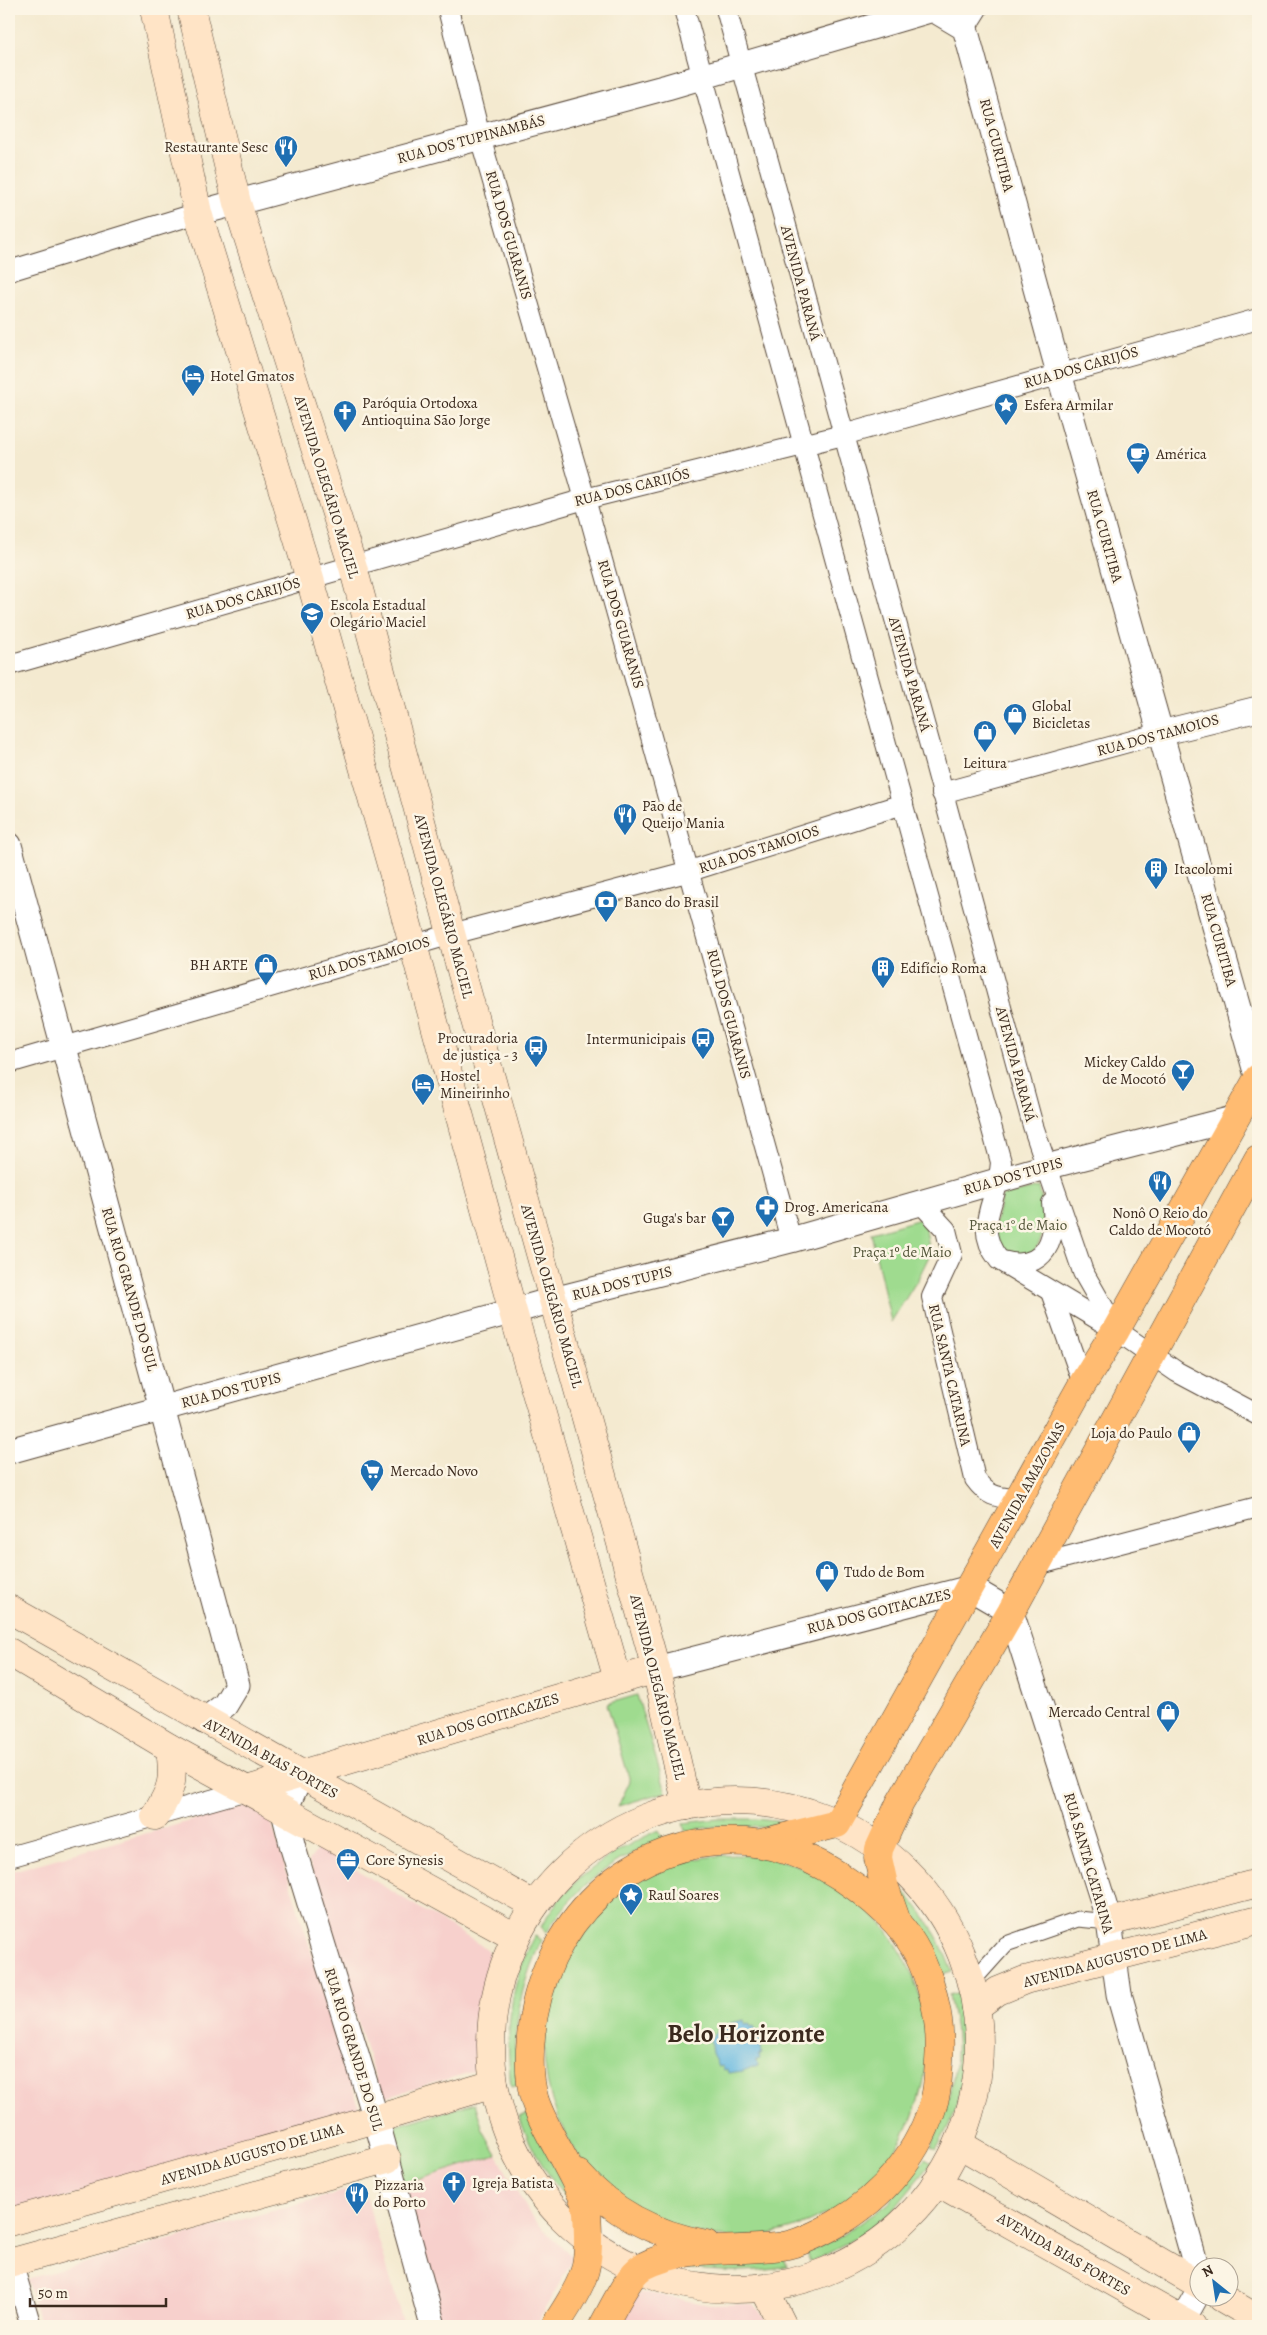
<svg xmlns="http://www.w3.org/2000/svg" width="1267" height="2335" viewBox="0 0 1267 2335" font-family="Alegreya,serif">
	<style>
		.built { fill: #f7d0cc }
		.green { fill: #9fdb8f; stroke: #6d8256 }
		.water { fill: #66b9e1; stroke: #507280 }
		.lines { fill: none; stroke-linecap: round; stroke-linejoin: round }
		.pedestrian-casing { stroke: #574739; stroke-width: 17 }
		.minor-casing { stroke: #574739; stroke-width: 22 }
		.tertiary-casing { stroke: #574739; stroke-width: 27 }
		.secondary-casing { stroke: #574739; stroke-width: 29 }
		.primary-casing { stroke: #574739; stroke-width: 29 }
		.pedestrian { stroke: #fff; stroke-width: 15 }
		.minor { stroke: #fff; stroke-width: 20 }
		.tertiary { stroke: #fff; stroke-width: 25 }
		.secondary { stroke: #ffe4c6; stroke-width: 28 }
		.primary { stroke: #ffbb71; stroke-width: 28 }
		.labels { text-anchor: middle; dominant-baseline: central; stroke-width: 5; stroke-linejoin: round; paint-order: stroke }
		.street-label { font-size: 15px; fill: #3b2a1e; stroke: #fcf5e5 }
		.poi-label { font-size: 15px; fill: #3b2a1e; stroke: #fcf5e5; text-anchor: start }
		.park-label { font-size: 15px; fill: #54563a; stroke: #fcf5e5 }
		.town-label { font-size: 25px; font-weight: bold; fill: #3b2a1e; stroke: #fcf5e5 }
	</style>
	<rect width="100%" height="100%" fill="#fcf5e5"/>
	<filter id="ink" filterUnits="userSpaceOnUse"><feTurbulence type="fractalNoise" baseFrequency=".02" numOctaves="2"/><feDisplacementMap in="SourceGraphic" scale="10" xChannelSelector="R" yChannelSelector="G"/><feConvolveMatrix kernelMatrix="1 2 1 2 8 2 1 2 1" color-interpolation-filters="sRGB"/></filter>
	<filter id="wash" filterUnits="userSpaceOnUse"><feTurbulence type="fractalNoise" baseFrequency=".0096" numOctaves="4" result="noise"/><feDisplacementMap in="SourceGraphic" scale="20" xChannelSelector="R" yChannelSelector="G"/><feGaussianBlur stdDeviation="1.12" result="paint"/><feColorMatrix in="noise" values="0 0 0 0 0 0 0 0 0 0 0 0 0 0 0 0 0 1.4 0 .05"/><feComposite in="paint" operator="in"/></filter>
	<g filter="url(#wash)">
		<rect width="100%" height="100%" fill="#f4ead0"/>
		<!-- built -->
		<g class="built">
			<path d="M247,1805L272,1824L361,2114L18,2212L9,2181V1872Z"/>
			<path d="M319,1847L487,1949L490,1958L479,2025L482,2069L381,2098L309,1861Z"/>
			<path d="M497,2155L533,2220L574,2258L535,2326H441L398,2186Z"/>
			<path d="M363,2186L404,2326H41L27,2279Z"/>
			<path d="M649,2293L709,2305L754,2304L766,2318L769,2326H615L633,2294Z"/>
		</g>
		<!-- green -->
		<g class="green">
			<path d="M1039,1187C1044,1210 1050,1231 1033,1252L1005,1257L992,1237L1002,1196Z"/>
			<path d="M924,1218L930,1254L918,1279L891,1322L871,1233Z"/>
			<path d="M637,1695L666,1792L618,1806L630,1781L607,1704Z"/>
			<path d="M718,1819H756L785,1822L761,1827L718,1826L685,1831L683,1823Z"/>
			<path d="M659,1830L663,1839C611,1861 577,1884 547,1932L541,1927C565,1880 613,1851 659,1830Z"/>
			<circle cx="735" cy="2046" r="191"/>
			<path d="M896,1884C923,1908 940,1938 952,1972L942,1975L926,1938Z"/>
			<path d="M535,1936L542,1940C520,1984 510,2035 519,2085L511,2087C505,2034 509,1983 535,1936Z"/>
			<path d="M960,1992C963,2006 966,2020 967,2034C970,2073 955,2117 936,2150L931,2147C944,2116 959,2071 956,2037C956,2023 951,2009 949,1995Z"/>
			<path d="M475,2103L483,2130L497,2155L398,2186L384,2129Z"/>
			<path d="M528,2114L573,2205C549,2178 530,2149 519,2116Z"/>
			<path d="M925,2159L932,2163L890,2214L851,2241L810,2262L806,2253L842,2236L888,2204Z"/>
			<path d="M784,2258L787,2266C751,2273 719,2272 684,2268L701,2264H747Z"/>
		</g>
		<!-- water -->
		<path class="water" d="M744,2020L745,2024L749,2023L751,2027L754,2026L760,2040L762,2054L759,2056L760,2059L756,2060L757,2065L743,2071L728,2073L727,2069L724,2070L722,2066L718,2067L712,2053L710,2038L718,2032L717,2029L730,2023Z"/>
	</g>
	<g filter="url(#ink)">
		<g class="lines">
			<!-- pedestrian casing -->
			<g class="pedestrian-casing">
				<path id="pedestrian" d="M972,1982L1006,1944L1078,1919L1109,1922"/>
			</g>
			<!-- minor casing -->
			<g class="minor-casing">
				<g id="minor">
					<path d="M448,9L480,137L585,499L791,1240"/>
					<path d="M684,9L1001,1162C999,1201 971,1225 999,1260L1116,1330L1177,1372L1258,1415"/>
					<path d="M726,9L933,756L1033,1126L1083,1272L1115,1328"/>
					<path d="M965,28L977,9"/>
					<path d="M9,271L198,213"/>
					<path d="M9,665L585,499L843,435L1258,319"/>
					<path d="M942,793L1161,733"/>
					<path d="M9,1063L452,934L690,871L903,804"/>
					<path d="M921,1203L946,1230L952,1254L932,1297L975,1479C989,1498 998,1497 1020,1500"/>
					<path d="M1003,1261C1045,1273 1058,1238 1052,1203"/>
					<path d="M1051,1292L1083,1383"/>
					<path d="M1036,1565L1258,1507"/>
					<path d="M9,1857L247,1790"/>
					<path d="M12,2262L31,2326"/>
				</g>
			</g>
			<!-- tertiary casing -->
			<g class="tertiary-casing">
				<g id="tertiary">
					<path d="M198,213L667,87L933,9L965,28L1059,373L1258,1079"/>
					<path d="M1161,733L1258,709"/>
					<path d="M9,845L237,1685L225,1705L204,1721"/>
					<path d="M9,1451L553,1300L791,1240L1046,1167L1236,1118"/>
					<path d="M656,1669L970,1588L1011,1612L1102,1898L1109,1922L1119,1994L1200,2280"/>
					<path d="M301,1774L284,1812L293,1848L376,2119L433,2326"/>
					<path d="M1160,2326L1182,2321L1200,2289"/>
				</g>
			</g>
			<!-- secondary casing -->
			<g class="secondary-casing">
				<g id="secondary">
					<path d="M154,9L198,213L310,579L399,893L513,1312L618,1680"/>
					<path d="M191,9L237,203L353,567L459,963L656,1669L687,1806"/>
					<path d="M9,1609L534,1905"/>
					<path d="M9,1652L170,1748L515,1937"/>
					<path d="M247,1790L656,1669"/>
					<circle cx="735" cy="2045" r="244"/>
					<path d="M155,1816C173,1788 174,1780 170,1748"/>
					<path d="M1109,1922L1258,1883"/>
					<path d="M976,2007L998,1991L1025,1980L1258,1920"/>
					<path d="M959,2144L1200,2285"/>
					<path d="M935,2184L950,2190L1192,2326"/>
					<path d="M9,2222L376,2119L494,2084"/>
					<path d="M9,2263L387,2159"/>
					<path d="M764,2288L783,2326"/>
					<path d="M1222,2298L1258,2319"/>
				</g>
			</g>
			<!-- primary casing -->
			<g class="primary-casing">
				<g id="primary">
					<path d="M761,1843L837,1824L1083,1383L1116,1330L1258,1078"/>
					<path d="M896,1919L884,1885L878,1858L879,1849L900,1803L1011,1612L1258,1159"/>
					<path d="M578,2174C611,2212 656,2235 706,2244"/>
					<path d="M555,2326C565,2310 577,2293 583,2276C590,2258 588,2231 587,2212C586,2202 581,2193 577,2185C564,2157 545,2130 535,2101C529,2082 529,2057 531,2037C540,1925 630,1833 746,1842C802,1847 851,1879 890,1916C927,1951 943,2012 939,2062C938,2073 938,2086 935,2098C921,2152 884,2196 836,2224C820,2233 801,2243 783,2246C733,2253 689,2243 642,2267C629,2274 611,2312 603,2326"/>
				</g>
			</g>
			<!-- pedestrian -->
			<use href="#pedestrian" class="pedestrian"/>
			<!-- minor -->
			<use href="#minor" class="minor"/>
			<!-- tertiary -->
			<use href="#tertiary" class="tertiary"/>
			<!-- secondary -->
			<use href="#secondary" class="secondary"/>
			<!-- primary -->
			<use href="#primary" class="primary"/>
		</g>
	</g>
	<!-- icons -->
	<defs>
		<g id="restaurant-pin" transform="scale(1.25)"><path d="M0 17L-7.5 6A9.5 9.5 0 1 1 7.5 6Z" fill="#1f6fb2" stroke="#fcf5e5"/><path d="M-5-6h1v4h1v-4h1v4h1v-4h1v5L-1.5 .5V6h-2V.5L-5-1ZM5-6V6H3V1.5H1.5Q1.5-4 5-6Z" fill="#fff"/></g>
		<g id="hotel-pin" transform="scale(1.25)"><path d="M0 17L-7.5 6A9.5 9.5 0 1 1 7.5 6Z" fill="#1f6fb2" stroke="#fcf5e5"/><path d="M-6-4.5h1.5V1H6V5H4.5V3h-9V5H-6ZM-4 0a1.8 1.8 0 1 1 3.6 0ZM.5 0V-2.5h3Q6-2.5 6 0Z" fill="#fff"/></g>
		<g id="sight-pin" transform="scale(1.25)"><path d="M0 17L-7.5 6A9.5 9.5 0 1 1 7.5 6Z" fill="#1f6fb2" stroke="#fcf5e5"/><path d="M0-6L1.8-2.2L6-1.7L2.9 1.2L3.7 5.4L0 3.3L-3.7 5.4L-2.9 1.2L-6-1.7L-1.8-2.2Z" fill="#fff"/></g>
		<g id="church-pin" transform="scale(1.25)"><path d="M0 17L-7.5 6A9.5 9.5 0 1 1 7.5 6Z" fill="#1f6fb2" stroke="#fcf5e5"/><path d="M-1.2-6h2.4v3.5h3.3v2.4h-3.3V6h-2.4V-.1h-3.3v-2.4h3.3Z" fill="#fff"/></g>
		<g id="cafe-pin" transform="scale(1.25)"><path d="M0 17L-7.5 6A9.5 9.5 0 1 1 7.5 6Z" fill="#1f6fb2" stroke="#fcf5e5"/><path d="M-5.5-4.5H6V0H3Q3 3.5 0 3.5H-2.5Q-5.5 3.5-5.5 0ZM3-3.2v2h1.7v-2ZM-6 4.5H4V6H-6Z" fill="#fff"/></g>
		<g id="school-pin" transform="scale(1.25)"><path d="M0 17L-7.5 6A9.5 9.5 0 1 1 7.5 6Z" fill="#1f6fb2" stroke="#fcf5e5"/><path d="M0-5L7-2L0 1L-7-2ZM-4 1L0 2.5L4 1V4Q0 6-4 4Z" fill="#fff"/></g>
		<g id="shop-pin" transform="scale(1.25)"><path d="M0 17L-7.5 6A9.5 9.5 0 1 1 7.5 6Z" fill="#1f6fb2" stroke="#fcf5e5"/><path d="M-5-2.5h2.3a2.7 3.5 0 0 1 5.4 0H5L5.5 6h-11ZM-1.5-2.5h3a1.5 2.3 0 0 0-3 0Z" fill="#fff"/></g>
		<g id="building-pin" transform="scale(1.25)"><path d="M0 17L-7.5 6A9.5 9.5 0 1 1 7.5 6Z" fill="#1f6fb2" stroke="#fcf5e5"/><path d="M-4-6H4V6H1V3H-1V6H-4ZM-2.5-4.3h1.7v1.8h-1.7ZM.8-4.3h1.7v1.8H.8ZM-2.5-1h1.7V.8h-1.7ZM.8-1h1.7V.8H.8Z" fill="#fff"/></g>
		<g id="bank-pin" transform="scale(1.25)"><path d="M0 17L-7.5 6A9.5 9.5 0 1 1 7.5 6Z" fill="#1f6fb2" stroke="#fcf5e5"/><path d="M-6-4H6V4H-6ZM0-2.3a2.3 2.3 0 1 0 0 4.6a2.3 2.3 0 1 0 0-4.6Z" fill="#fff"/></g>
		<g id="bus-pin" transform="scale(1.25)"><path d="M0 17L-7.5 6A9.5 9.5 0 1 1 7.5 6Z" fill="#1f6fb2" stroke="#fcf5e5"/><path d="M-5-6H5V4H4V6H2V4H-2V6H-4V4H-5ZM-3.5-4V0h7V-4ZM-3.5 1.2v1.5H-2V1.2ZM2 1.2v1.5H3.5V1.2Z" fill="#fff"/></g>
		<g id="bar-pin" transform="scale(1.25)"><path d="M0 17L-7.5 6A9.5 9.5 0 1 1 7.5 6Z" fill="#1f6fb2" stroke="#fcf5e5"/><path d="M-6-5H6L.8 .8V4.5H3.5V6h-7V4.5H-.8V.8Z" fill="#fff"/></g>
		<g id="pharmacy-pin" transform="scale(1.25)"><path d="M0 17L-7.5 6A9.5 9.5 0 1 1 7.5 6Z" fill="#1f6fb2" stroke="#fcf5e5"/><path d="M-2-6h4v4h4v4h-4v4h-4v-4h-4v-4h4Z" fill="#fff"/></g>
		<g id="supermarket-pin" transform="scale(1.25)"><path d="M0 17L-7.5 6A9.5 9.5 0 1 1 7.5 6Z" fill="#1f6fb2" stroke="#fcf5e5"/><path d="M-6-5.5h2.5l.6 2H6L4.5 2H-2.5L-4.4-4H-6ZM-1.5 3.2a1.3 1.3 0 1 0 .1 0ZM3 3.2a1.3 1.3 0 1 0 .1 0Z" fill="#fff"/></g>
		<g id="office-pin" transform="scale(1.25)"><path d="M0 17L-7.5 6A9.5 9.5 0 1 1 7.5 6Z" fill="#1f6fb2" stroke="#fcf5e5"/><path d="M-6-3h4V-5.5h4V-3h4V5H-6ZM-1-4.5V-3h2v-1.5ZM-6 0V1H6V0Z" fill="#fff"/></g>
	</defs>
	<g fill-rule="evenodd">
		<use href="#restaurant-pin" x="286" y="147"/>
		<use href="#hotel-pin" x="193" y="376"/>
		<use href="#sight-pin" x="1006" y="405"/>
		<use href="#church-pin" x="345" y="412"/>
		<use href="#cafe-pin" x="1138" y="454"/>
		<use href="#school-pin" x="312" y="614"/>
		<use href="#shop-pin" x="1015" y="715"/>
		<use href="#shop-pin" x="985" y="732"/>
		<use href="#restaurant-pin" x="625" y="815"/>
		<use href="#building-pin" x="1156" y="869"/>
		<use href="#bank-pin" x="606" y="902"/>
		<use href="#shop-pin" x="266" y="965"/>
		<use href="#building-pin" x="883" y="968"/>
		<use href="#bus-pin" x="703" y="1039"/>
		<use href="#bus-pin" x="536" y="1047"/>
		<use href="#bar-pin" x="1183" y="1071"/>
		<use href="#hotel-pin" x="423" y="1085"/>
		<use href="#restaurant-pin" x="1160" y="1182"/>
		<use href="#pharmacy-pin" x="767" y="1207"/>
		<use href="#bar-pin" x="723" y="1218"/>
		<use href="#shop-pin" x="1189" y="1433"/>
		<use href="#supermarket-pin" x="372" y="1471"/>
		<use href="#shop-pin" x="827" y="1572"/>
		<use href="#shop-pin" x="1168" y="1712"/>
		<use href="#office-pin" x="348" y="1860"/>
		<use href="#sight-pin" x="631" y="1895"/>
		<use href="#church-pin" x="454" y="2183"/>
		<use href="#restaurant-pin" x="357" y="2194"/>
	</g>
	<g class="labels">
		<!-- street labels -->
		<g class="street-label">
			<text transform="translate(471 139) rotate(-15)">RUA DOS TUPINAMBÁS</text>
			<text transform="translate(997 145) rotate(75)">RUA CURITIBA</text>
			<text transform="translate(509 235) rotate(74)">RUA DOS GUARANIS</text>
			<text transform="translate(801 283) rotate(75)">AVENIDA PARANÁ</text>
			<text transform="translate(1081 367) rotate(-16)">RUA DOS CARIJÓS</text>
			<text transform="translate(327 487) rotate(73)">AVENIDA OLEGÁRIO MACIEL</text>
			<text transform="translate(632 487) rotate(-14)">RUA DOS CARIJÓS</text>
			<text transform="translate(1105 536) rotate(74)">RUA CURITIBA</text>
			<text transform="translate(243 598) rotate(-16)">RUA DOS CARIJÓS</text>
			<text transform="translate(621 624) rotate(74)">RUA DOS GUARANIS</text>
			<text transform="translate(910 674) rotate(74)">AVENIDA PARANÁ</text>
			<text transform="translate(1158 735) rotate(-15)">RUA DOS TAMOIOS</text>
			<text transform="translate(759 849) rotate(-18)">RUA DOS TAMOIOS</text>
			<text transform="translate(444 906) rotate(75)">AVENIDA OLEGÁRIO MACIEL</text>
			<text transform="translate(1219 940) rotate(74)">RUA CURITIBA</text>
			<text transform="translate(369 958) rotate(-16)">RUA DOS TAMOIOS</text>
			<text transform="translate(729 1014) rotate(75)">RUA DOS GUARANIS</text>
			<text transform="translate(1016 1064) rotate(75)">AVENIDA PARANÁ</text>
			<text transform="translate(1013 1176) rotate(-16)">RUA DOS TUPIS</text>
			<text transform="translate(622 1283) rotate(-14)">RUA DOS TUPIS</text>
			<text transform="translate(130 1289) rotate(74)">RUA RIO GRANDE DO SUL</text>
			<text transform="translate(552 1296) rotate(74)">AVENIDA OLEGÁRIO MACIEL</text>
			<text transform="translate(950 1375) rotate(77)">RUA SANTA CATARINA</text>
			<text transform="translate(231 1390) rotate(-15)">RUA DOS TUPIS</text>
			<text transform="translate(1027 1485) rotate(-61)">AVENIDA AMAZONAS</text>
			<text transform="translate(879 1611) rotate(-14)">RUA DOS GOITACAZES</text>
			<text transform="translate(658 1687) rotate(76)">AVENIDA OLEGÁRIO MACIEL</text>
			<text transform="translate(488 1719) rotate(-17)">RUA DOS GOITACAZES</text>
			<text transform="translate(271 1758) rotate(29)">AVENIDA BIAS FORTES</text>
			<text transform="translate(1089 1863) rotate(74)">RUA SANTA CATARINA</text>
			<text transform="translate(1115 1958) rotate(-15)">AVENIDA AUGUSTO DE LIMA</text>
			<text transform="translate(354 2049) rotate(73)">RUA RIO GRANDE DO SUL</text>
			<text transform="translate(252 2154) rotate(-16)">AVENIDA AUGUSTO DE LIMA</text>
			<text transform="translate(1064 2254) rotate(30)">AVENIDA BIAS FORTES</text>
		</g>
		<!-- poi labels -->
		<g class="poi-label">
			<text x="268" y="147" text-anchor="end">Restaurante Sesc</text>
			<text x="210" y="376">Hotel Gmatos</text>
			<text x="362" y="403">Paróquia Ortodoxa<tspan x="362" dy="17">Antioquina São Jorge</tspan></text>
			<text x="1024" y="405">Esfera Armilar</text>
			<text x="1156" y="454">América</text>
			<text x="330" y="605">Escola Estadual<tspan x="330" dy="17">Olegário Maciel</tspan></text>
			<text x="1032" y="706">Global<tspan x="1032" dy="17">Bicicletas</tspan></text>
			<text x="985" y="763" text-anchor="middle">Leitura</text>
			<text x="642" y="806">Pão de<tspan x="642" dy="17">Queijo Mania</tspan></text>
			<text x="1174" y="869">Itacolomi</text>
			<text x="624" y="902">Banco do Brasil</text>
			<text x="248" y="965" text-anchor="end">BH ARTE</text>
			<text x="900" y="968">Edifício Roma</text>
			<text x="518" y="1038" text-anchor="end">Procuradoria<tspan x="518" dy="17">de justiça - 3</tspan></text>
			<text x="686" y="1039" text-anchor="end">Intermunicipais</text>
			<text x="1166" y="1062" text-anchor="end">Mickey Caldo<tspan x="1166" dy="17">de Mocotó</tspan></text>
			<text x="440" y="1076">Hostel<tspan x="440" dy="17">Mineirinho</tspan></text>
			<text x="784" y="1207">Drog. Americana</text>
			<text x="1160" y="1213" text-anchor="middle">Nonô O Reio do<tspan x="1160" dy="17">Caldo de Mocotó</tspan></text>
			<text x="706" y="1218" text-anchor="end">Guga's bar</text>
			<text x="1172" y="1433" text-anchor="end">Loja do Paulo</text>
			<text x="390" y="1471">Mercado Novo</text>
			<text x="844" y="1572">Tudo de Bom</text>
			<text x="1150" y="1712" text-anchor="end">Mercado Central</text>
			<text x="366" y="1860">Core Synesis</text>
			<text x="648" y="1895">Raul Soares</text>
			<text x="472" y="2183">Igreja Batista</text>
			<text x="374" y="2185">Pizzaria<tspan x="374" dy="17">do Porto</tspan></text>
		</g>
		<!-- park labels -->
		<g class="park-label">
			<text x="1018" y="1225">Praça 1° de Maio</text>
			<text x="902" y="1252">Praça 1º de Maio</text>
		</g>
		<!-- town labels -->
		<g class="town-label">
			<text x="746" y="2034">Belo Horizonte</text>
		</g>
	</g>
	<!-- margin -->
	<rect width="1267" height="2335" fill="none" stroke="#fcf5e5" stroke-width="30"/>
	<!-- north arrow -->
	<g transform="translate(1214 2282) rotate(330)"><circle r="24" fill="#fcf5e5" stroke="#afa495"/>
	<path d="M0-4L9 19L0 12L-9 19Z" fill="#1f6fb2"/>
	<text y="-8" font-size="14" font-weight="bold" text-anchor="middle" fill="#3b2a1e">N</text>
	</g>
	<!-- scale -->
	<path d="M30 2298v8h136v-8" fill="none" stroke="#3b2a1e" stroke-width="2.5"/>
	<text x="38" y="2298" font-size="15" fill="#3b2a1e" stroke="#fcf5e5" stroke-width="4" paint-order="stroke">50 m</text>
</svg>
